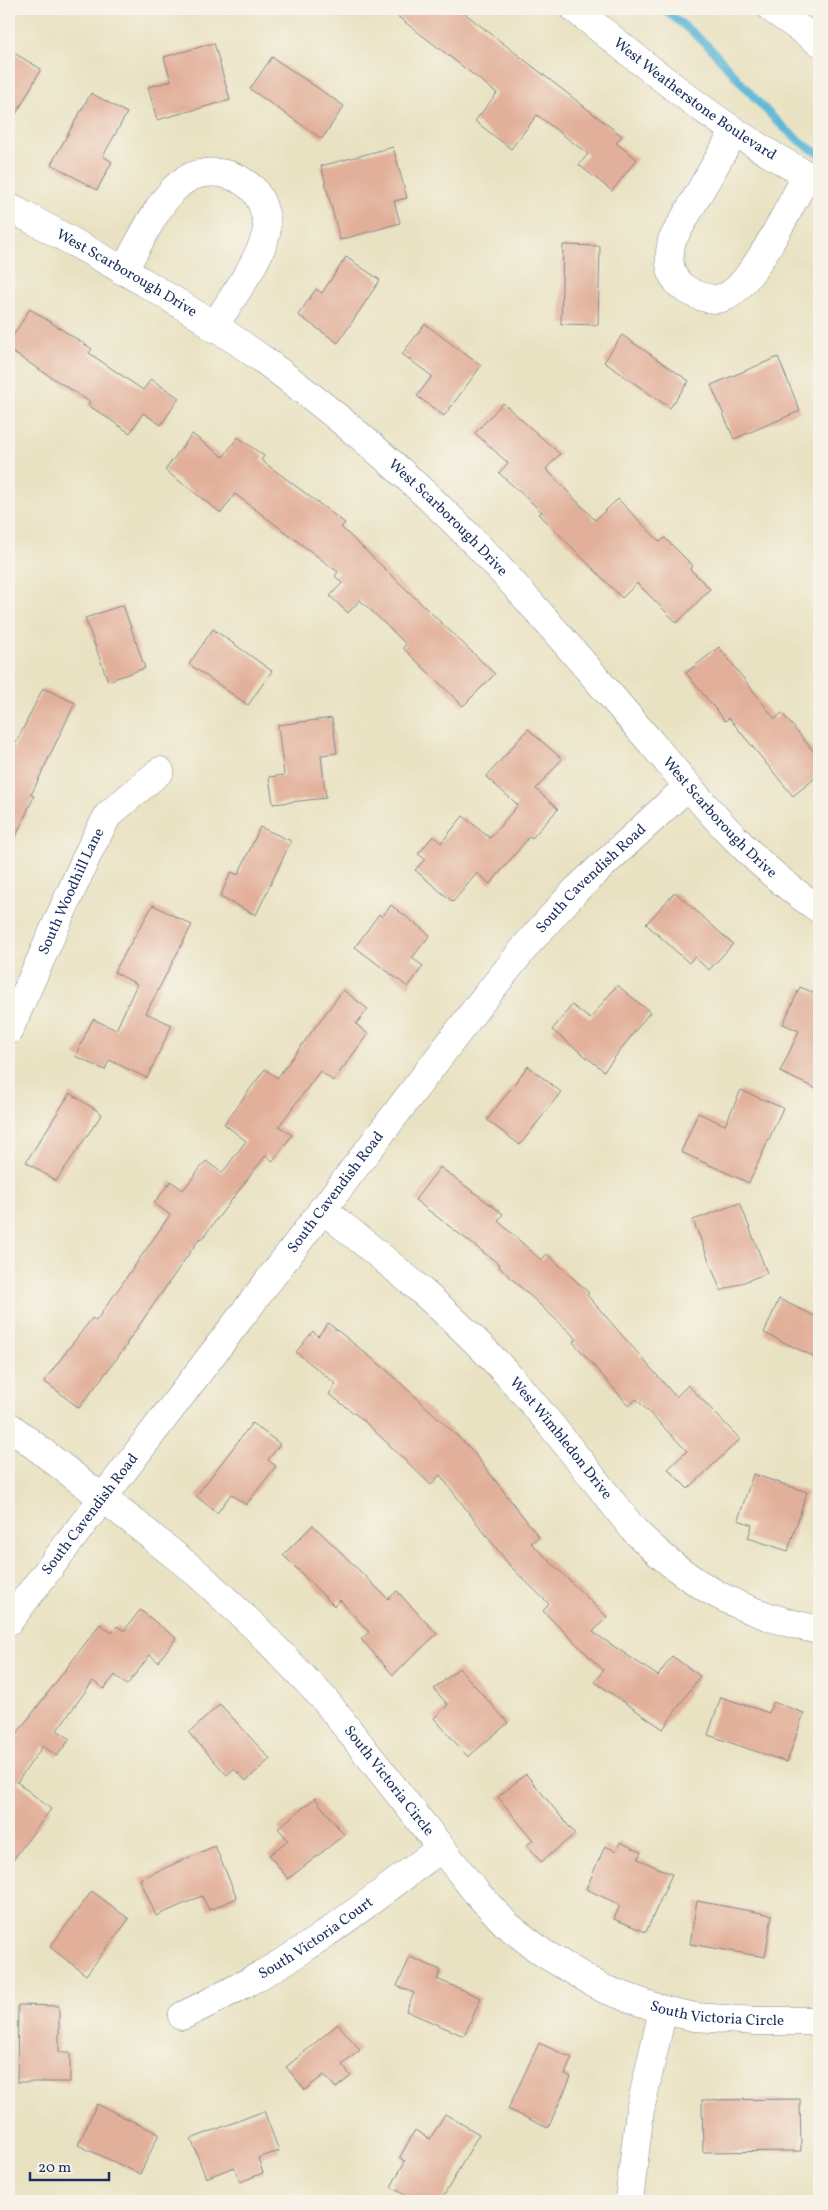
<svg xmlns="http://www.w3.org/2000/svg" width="828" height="2210" viewBox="0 0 828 2210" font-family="Vollkorn,serif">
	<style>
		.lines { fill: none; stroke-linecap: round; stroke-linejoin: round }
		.stream { stroke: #59b5d7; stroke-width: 8 }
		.building { fill: #e2b09a }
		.minor-casing { stroke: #828890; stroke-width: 29 }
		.minor { stroke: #fff; stroke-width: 28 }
		.labels { text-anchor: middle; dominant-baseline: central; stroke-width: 5; stroke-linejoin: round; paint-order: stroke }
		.street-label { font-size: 15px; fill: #1b2f5e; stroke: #f7f3e8 }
	</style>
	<rect width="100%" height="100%" fill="#f7f3e8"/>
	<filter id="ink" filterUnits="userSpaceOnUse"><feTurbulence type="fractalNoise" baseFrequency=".02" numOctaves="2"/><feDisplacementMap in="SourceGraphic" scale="10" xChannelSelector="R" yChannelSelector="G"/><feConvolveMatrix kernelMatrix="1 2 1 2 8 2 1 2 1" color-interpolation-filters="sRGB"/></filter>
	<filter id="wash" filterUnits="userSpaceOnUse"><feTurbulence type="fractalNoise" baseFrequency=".0096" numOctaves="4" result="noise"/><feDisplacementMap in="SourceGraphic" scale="20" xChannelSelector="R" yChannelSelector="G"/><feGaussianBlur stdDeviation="1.12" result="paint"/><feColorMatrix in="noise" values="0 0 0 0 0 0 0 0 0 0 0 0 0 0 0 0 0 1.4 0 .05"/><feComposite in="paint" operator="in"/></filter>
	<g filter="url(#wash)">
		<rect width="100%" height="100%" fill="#e9e2c2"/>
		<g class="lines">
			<!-- stream -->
			<path class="stream" d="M663,9C679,22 696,34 710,48C745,85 775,128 819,154"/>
		</g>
		<g id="blocks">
			<!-- building -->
			<g class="building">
				<path d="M388,9H459L622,136L616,143L637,159L612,191L579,165L588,154L537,115L511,149L475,121L497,93Z"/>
				<path d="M214,43L230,100L157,120L148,87L171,81L164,57Z"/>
				<path d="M9,50L41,69L9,127Z"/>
				<path d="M272,57L344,106L322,139L250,89Z"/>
				<path d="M91,93L127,113L103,156L112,162L97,190L51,164Z"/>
				<path d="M393,147L407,198L394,201L400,223L340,240L321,166Z"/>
				<path d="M563,245L600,246L598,325L561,324Z"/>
				<path d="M346,257L380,280L338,343L298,315L316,289L322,293Z"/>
				<path d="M30,309L92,349L89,353L143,390L151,379L179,398L161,425L143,413L130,433L88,405L90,402L9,350V342Z"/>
				<path d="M425,324L481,366L444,416L417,396L432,376L402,354Z"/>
				<path d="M622,335L689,381L670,408L604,362Z"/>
				<path d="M778,357L800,411L734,439L711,385Z"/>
				<path d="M503,403L560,454L546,469L595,520L618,499L660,542L665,538L693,566L690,569L710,589L677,623L637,583L622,598L539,514L542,512L499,473L508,463L475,433Z"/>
				<path d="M192,434L223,457L238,437L264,456L261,460L345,523L341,527L495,674L463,706L403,648L406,644L360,600L348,613L330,596L342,583L335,576L338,572L235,494L221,513L165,470Z"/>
				<path d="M123,605L145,668L108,681L85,618Z"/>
				<path d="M213,629L272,671L248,705L189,664Z"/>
				<path d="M719,647L775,719L782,713L819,758V775L793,796L729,718L725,721L686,673Z"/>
				<path d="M43,688L75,703L31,795L34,796L9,852V757Z"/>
				<path d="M332,718L337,753L321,755L326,798L273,804L269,777L284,775L278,725Z"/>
				<path d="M528,729L562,759L536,789L558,809L532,838L530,836L490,884L477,873L453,902L415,870L425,859L418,854L433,836L441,843L463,816L490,838L518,805L486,777Z"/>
				<path d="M260,827L291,841L256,915L220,897L231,872L238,875Z"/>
				<path d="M675,892L733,944L709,970L694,957L689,963L646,924Z"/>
				<path d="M153,905L192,925L146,1013L172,1025L147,1078L109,1060L105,1070L75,1056L93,1019L116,1030L137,984L114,972Z"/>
				<path d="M391,905L430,935L412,958L423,966L408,987L355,947L379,914L382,917Z"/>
				<path d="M617,985L650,1012L604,1071L552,1030L572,1005L590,1019Z"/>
				<path d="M800,987L817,994L819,989V1090L780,1072L799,1031L783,1024Z"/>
				<path d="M343,990L368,1009L356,1024L368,1034L333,1081L320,1071L279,1126L292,1135L273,1161L266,1155L201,1240L200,1238L126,1344L127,1345L79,1408L44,1381L92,1318L96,1321L170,1215L154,1203L171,1181L183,1190L206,1161L222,1173L246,1141L224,1124L265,1069L277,1078Z"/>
				<path d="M528,1066L561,1092L520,1145L487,1120Z"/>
				<path d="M741,1090L783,1108L749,1183L681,1152L698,1113L725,1125Z"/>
				<path d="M70,1093L102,1114L56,1181L26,1162Z"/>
				<path d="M440,1167L503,1214L498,1221L541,1260L547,1254L589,1293L587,1295L676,1397L688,1385L740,1439L688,1489L668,1469L687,1451L636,1399L629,1406L573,1342L577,1339L499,1267L500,1265L415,1200Z"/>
				<path d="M740,1203L767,1273L721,1291L693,1220Z"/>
				<path d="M779,1299L819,1318V1359L764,1333Z"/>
				<path d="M328,1323L389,1372L470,1448L539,1537L531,1543L607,1617L593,1632L658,1676L672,1656L700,1676L663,1729L595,1682L603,1670L543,1611L549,1604L510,1566L440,1475L431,1485L362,1419L329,1394L336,1384L296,1352L313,1331L318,1336Z"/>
				<path d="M252,1423L280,1444L268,1460L276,1466L246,1505L231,1494L217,1513L196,1496Z"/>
				<path d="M753,1474L807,1492L788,1551L748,1538L752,1525L738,1520Z"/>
				<path d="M313,1525L388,1599L397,1591L437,1634L393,1675L361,1639L369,1632L340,1600L334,1606L283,1555Z"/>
				<path d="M140,1610L176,1638L158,1662L150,1655L127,1685L115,1675L104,1689L93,1681L57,1730L70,1739L57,1756L43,1746L17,1782L51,1809L9,1865V1744L100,1624L112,1633L117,1626L124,1631Z"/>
				<path d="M459,1668L508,1723L468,1757L434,1718L448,1705L434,1689Z"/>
				<path d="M721,1697L769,1713L773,1702L804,1713L787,1762L708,1735Z"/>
				<path d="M220,1704L270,1759L246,1781L234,1769L227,1775L189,1733Z"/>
				<path d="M526,1774L575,1834L541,1862L527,1845L533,1840L498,1797Z"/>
				<path d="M315,1798L344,1835L288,1879L269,1855L288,1840L278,1828Z"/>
				<path d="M620,1842L641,1852L638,1859L672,1874L646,1932L614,1919L620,1905L586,1889L605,1846L616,1851Z"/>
				<path d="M215,1846L237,1898L209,1910L202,1896L156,1916L140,1879Z"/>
				<path d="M92,1891L129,1919L86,1975L50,1947Z"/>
				<path d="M697,1901L772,1915L765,1957L690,1944Z"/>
				<path d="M410,1957L441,1970L437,1979L481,1998L464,2036L406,2011L414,1993L397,1986Z"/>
				<path d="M18,2005L59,2006V2052H70V2082H17Z"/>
				<path d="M338,2024L360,2050L342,2065L351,2076L336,2088L324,2075L305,2090L286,2067Z"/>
				<path d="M539,2043L572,2058L565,2074L571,2077L548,2128L508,2109Z"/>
				<path d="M800,2099L801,2151L703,2152L702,2100Z"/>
				<path d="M97,2104L159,2134L140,2174L78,2145Z"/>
				<path d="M264,2111L279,2151L258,2158L263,2173L240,2182L234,2167L206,2178L191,2139Z"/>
				<path d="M445,2114L479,2134L441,2201H416L391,2187L405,2161L400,2157L415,2130L430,2139Z"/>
			</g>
		</g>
	</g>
	<g filter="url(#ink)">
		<use href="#blocks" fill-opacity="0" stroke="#828890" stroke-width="1"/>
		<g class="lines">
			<!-- minor casing -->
			<g class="minor-casing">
				<g id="minor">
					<path id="s1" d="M575,9C653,71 729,136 819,181"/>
					<path d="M772,9L819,42"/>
					<path d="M734,132L672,240C668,257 667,276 684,288C697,296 712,303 727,296C754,282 791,203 807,175"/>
					<path id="s2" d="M9,207C97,255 188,304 269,364C344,420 417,482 482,550C542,613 597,680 654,746C706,807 751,864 819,909"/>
					<path d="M123,271C139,245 152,213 173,190C195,166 229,168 252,188C262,198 269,221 266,234C259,262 229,302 213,328"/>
					<path id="s3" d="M9,1030L90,849L108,815L160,771"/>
					<path id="s4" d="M322,1209C390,1263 459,1319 517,1385C558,1431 595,1481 634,1530C689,1586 742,1614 819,1630"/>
					<path id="s5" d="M9,1426L135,1523L198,1574L257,1629L325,1700L476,1892L507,1925L543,1953L604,1989L663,2010L695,2017L756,2021H819"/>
					<path id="s6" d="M9,1621L478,1006L530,941L576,890L688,786"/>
					<path id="s7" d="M182,2016C223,1996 264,1975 302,1950C350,1918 395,1883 441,1848"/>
					<path d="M629,2201L640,2110L663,2010"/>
				</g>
			</g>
			<!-- minor -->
			<use href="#minor" class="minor"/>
		</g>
	</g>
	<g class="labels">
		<!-- street labels -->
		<g class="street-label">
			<text stroke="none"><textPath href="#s1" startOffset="150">West Weatherstone Boulevard</textPath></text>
			<text stroke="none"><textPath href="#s2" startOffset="135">West Scarborough Drive</textPath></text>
			<text stroke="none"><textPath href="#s2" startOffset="540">West Scarborough Drive</textPath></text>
			<text stroke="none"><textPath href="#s2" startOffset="945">West Scarborough Drive</textPath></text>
			<text stroke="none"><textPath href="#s6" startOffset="944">South Cavendish Road</textPath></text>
			<text stroke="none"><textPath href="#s3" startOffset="152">South Woodhill Lane</textPath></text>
			<text stroke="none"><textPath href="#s6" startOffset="539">South Cavendish Road</textPath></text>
			<text stroke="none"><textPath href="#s4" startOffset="332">West Wimbledon Drive</textPath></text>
			<text stroke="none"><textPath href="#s6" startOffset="134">South Cavendish Road</textPath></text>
			<text stroke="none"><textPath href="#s5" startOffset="522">South Victoria Circle</textPath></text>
			<text stroke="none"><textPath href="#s7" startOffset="155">South Victoria Court</textPath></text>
			<text stroke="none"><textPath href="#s5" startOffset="942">South Victoria Circle</textPath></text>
		</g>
	</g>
	<!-- margin -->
	<rect width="828" height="2210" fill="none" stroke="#f7f3e8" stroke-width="30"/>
	<!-- scale -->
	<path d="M30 2172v8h79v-8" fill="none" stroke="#1b2f5e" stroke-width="2.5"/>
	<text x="38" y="2172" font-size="15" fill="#1b2f5e" stroke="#f7f3e8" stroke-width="4" paint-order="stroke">20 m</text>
</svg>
